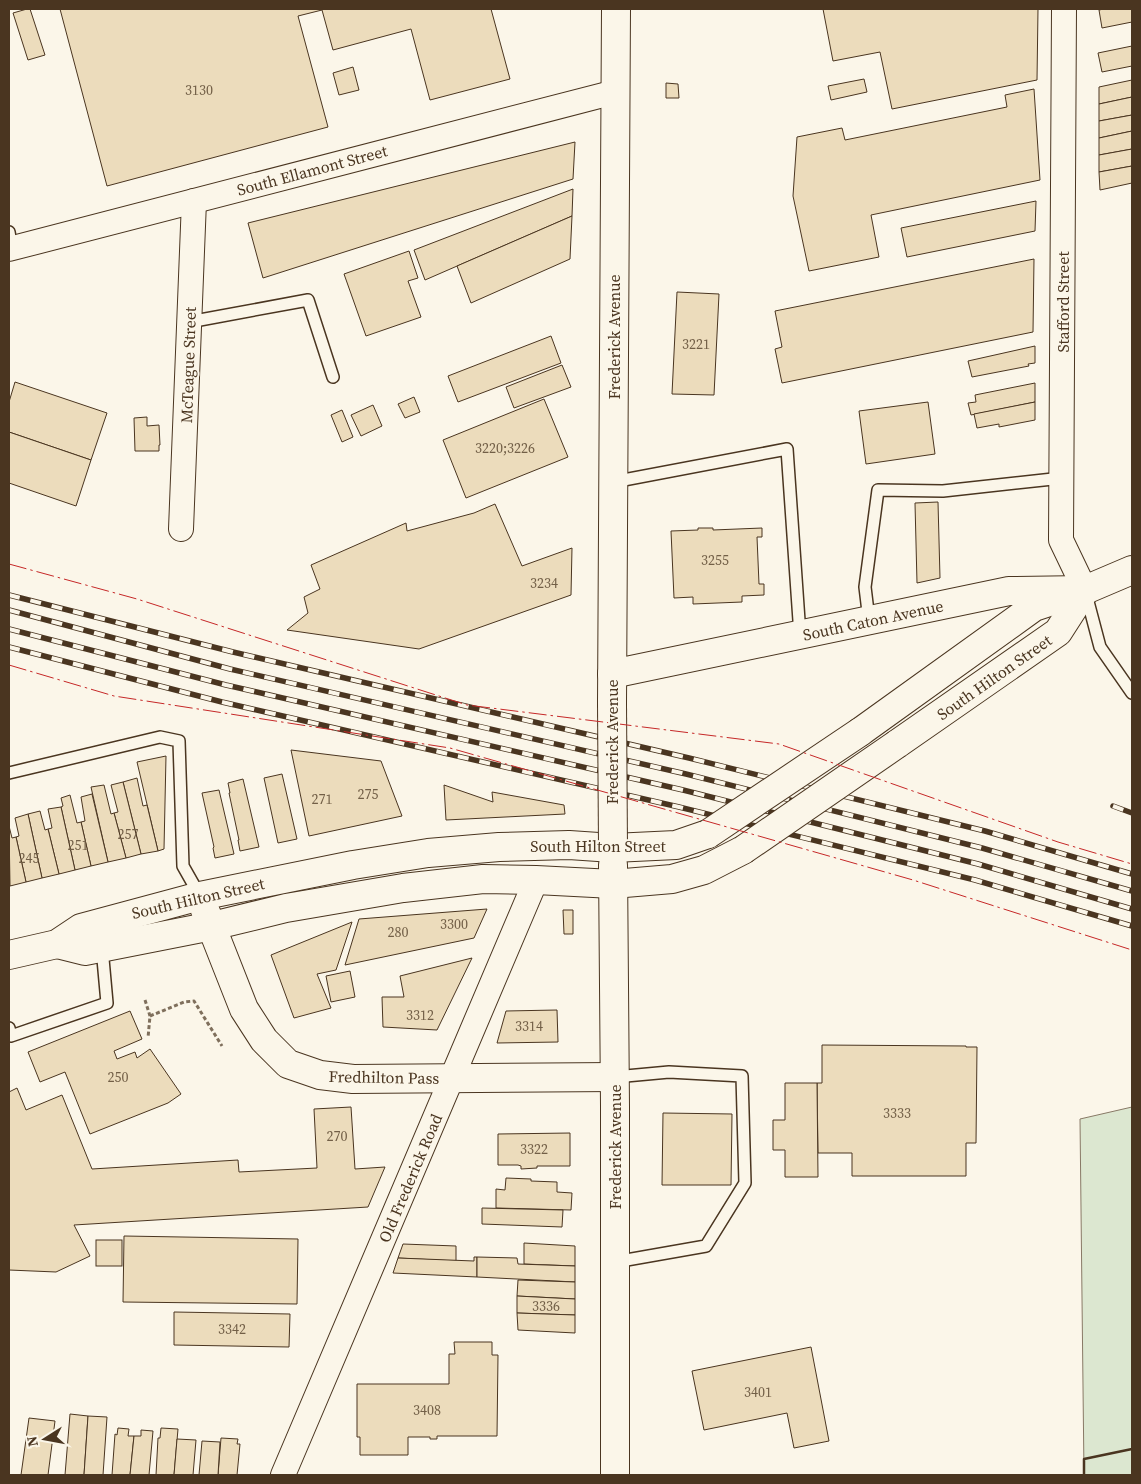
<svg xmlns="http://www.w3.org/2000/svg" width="1141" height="1484" viewBox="0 0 1141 1484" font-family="'Source Serif 4',serif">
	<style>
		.green { fill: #dce7d0; stroke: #887966 }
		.building { fill: #ecdcbc; stroke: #4a3520 }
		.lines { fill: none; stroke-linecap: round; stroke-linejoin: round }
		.service-casing { stroke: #4a3520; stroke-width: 14 }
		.minor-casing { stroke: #4a3520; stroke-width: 26 }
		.primary-casing { stroke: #4a3520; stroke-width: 30 }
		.path { stroke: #7f6f5c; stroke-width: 3; stroke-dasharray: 4 2.5; stroke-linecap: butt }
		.service { stroke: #fbf6e9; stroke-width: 11 }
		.minor { stroke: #fbf6e9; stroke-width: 24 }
		.primary { stroke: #fbf6e9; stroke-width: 28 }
		.rail-casing { stroke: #4a3520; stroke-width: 5.5 }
		.rail { stroke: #fbf6e9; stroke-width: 4; stroke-dasharray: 11; stroke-linecap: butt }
		.primary-bridge-casing { stroke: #4a3520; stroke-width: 30; stroke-linecap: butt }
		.primary-bridge { stroke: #fbf6e9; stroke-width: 28 }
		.wall { stroke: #4a3520; stroke-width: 2.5 }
		.power { stroke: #c62828; stroke-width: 1; stroke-dasharray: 18 4 2.5 4; stroke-linecap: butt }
		.labels { text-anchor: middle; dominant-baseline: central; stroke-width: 4; stroke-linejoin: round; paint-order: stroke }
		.number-label { font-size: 14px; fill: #725f47 }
		.street-label { font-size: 16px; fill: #4a3520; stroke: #fbf6e9 }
	</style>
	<rect width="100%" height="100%" fill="#fbf6e9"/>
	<!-- green -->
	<path class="green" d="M1132,1107V1475H1084L1080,1119Z"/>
	<!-- building -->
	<g class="building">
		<path d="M27,9H30L45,55L28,60L13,13Z"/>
		<path d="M60,9H491L510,79L430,100L411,29L333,50L322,10L298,16L328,127L107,186Z"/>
		<path d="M823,9H1038L1037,80L892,109L880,52L833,61Z"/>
		<path d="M1104,9H1132V22L1102,28L1099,10Z"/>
		<path d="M1132,46V66L1102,72L1098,53Z"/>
		<path d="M353,67L359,90L339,95L333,73Z"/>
		<path d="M864,79L867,92L831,100L828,86Z"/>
		<path d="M1132,80V97L1099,104V87Z"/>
		<path d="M666,83L678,84L679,98H666Z"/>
		<path d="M1034,89L1040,180L871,215L879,257L809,271L793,196L797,137L842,128L845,140L1007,107L1005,95Z"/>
		<path d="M1132,97V115L1099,121V104Z"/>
		<path d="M1132,115V131L1099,138V121Z"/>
		<path d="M1132,131V149L1099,155V138Z"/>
		<path d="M575,142L573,179L263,278L248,223Z"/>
		<path d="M1132,149V166L1099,172V155Z"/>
		<path d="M1132,166V183L1100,190L1099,172Z"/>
		<path d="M573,189L572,216L425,280L414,250Z"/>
		<path d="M1036,201L1035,231L907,257L901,228Z"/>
		<path d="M572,216L570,259L471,303L457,266Z"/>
		<path d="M409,251L418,278L408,281L421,317L366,336L344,274Z"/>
		<path d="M1034,259L1033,332L782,383L775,349L782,347L775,311Z"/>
		<path d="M677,292L719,294L714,395L672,394Z"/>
		<path d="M551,336L561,363L458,402L448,376Z"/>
		<path d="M1035,346V363L1028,364L1029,366L972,377L968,361Z"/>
		<path d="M562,365L571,387L514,408L506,387Z"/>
		<path d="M15,382L107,413L91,460L9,432V402Z"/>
		<path d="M1035,383V402L971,415L968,403L976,402L975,395Z"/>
		<path d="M414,397L420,412L405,418L398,404Z"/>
		<path d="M544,399L568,457L466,498L443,440Z"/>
		<path d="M928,402L935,454L866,464L859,411Z"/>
		<path d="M1035,402V420L999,427V424L977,428L974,414Z"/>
		<path d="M373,405L382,426L361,436L351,415Z"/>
		<path d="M342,410L353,437L342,442L331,415Z"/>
		<path d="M147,417V426L159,425L160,445H159V451H135L134,418Z"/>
		<path d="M9,432L91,460L76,506L9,483Z"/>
		<path d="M938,502L940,578L917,583L915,503Z"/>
		<path d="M495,504L522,566L572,548L571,595L419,649L287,630L308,613L304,597L320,589L311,565L406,523L407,531L474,513Z"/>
		<path d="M698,528H713V530L762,528V537H757L759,584H764V595L742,596V602L693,604V597L674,598L671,531L698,530Z"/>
		<path d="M291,750L381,761L402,816L309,836Z"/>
		<path d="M166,756L164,849L158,851L137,762Z"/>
		<path d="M282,774L297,839L278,843L264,778Z"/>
		<path d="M137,778L143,806L147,805L158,851L141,854L123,782Z"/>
		<path d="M243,779L259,847L240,851L238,840H239L229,793H230L228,783Z"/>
		<path d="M123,782L141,854L126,858L114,813L118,812L111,785Z"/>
		<path d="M104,785L111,814L114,813L126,858L108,862L91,787Z"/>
		<path d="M444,785L493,802L492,792L564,805L565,814L446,820Z"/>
		<path d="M219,790L234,854L215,858L213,848L214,847L202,793Z"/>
		<path d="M92,794L108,862L91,866L81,822L85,821L81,797Z"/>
		<path d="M70,795L77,823L81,822L91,866L75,870L61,807L63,806L61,798Z"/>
		<path d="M61,807L75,870L59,874L48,829L52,828L48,809Z"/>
		<path d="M40,811L45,830L48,829L59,874L42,878L28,814Z"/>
		<path d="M28,814L42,878L26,882L16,837L19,836L15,818Z"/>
		<path d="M9,826L12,838L16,837L26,882L10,886Z"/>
		<path d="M487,909L474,938L345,965L359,919Z"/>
		<path d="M563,910H573V934H564Z"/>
		<path d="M352,922L336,970L317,974L331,1008L294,1018L271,955Z"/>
		<path d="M472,958L437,1030L383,1027L382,997H404L400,976Z"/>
		<path d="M350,971L355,997L331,1002L326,976Z"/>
		<path d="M557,1010L558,1042L497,1043L506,1011Z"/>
		<path d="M130,1011L142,1039L114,1051L117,1059L135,1052L137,1058L150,1049L181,1094L168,1103L90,1134L65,1072L40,1082L28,1052Z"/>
		<path d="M822,1045L966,1046V1047H977L976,1143H966V1176H852V1153H818L817,1083H822Z"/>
		<path d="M785,1083H817L818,1177H785V1150H773V1120H785Z"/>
		<path d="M17,1088L26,1110L62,1095L92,1169L238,1160L239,1172L317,1168L314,1109L351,1107L355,1169L385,1167L368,1207L74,1225L90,1256L56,1272L9,1270V1092Z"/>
		<path d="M663,1113L732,1114L731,1185H662Z"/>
		<path d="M570,1133V1166H537V1168L521,1169V1166L518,1165H498V1134Z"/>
		<path d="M506,1178L531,1179V1181L557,1182V1192L572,1193L571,1210L496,1208V1189L505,1190Z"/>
		<path d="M482,1208L563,1210L562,1227L482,1224Z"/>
		<path d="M124,1236L298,1239L297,1304L123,1302Z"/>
		<rect x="96" y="1240" width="26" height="26"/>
		<path d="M524,1243L575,1246V1266L524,1264Z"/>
		<path d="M403,1244L456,1246V1261L398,1258Z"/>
		<path d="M474,1257H477V1277L393,1273L398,1258L474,1261Z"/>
		<path d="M477,1257L517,1258L518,1264L575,1266V1282L477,1277Z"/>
		<path d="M518,1280L575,1282V1299L517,1296Z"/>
		<path d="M517,1296L575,1299V1315L517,1313Z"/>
		<path d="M174,1312L290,1314L289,1347L174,1345Z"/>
		<path d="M517,1313L575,1315V1333L518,1330Z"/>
		<path d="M454,1342H492V1355H498L497,1436H437V1439H430V1437H408V1455H360V1437H357V1384H449V1354H455Z"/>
		<path d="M811,1347L829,1441L794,1448L787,1413L704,1430L692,1371Z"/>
		<path d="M70,1414L88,1416L84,1475H65Z"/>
		<path d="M88,1416L107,1417L103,1475H84Z"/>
		<path d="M29,1418L55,1421L48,1475H21Z"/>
		<path d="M118,1428L129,1429L128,1436H134L130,1475H112L115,1434L117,1435Z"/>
		<path d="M161,1428L178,1429L174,1475H156L158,1438H160Z"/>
		<path d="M141,1430L153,1431L149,1475H130L134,1436H141Z"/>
		<path d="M221,1438L238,1439L237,1444H240L237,1475H218Z"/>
		<path d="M177,1439L196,1440L193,1475H174Z"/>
		<path d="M202,1441L220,1442L218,1475H199Z"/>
	</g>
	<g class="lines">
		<!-- service casing -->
		<g class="service-casing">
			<g id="service">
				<path d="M9,232L12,249"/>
				<path d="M189,322L308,300L333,377"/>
				<path d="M613,482L787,449L800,635"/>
				<path d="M1086,594L1100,647L1132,693"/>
				<path d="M869,620L865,587L878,490L943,491L1062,478"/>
				<path d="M9,773L160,737L179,741L183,866L200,896"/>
				<path d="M9,1028L11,1036L107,1003L102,948"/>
				<path d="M615,1262L706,1246L745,1183L742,1076L669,1072L615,1077"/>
			</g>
		</g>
		<!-- minor casing -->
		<g class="minor-casing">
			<g id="minor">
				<path d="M1064,9L1061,540L1085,590"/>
				<path d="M9,249L615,92"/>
				<path d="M181,529L194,201"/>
				<path d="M283,1475L536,880"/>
			</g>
		</g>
		<!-- primary casing -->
		<g class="primary-casing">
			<g id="primary">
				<path d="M612,674L1009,591L1085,590L1132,570"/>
				<path d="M612,703L616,9"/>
				<path d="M860,732L1034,607L1064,597"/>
				<path d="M897,744L1058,632L1085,590"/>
				<path d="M613,865L615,1106V1475"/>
				<path d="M205,910L244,1009L264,1040L288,1064L320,1075L353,1079L615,1077"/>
				<path d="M57,944L85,951L212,926L286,908L403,888L483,879L536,880L613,884L672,879L704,870L743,850"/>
				<path d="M9,955L57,944L81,928L200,896L353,865L428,853L499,847L569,845L613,848L676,845L708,834"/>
			</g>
		</g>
		<!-- path -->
		<g class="path">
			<path d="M145,1000L150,1016L148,1038"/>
			<path d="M150,1016L184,1002L194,1001L222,1046"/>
		</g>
		<!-- service -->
		<use href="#service" class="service"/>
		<!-- minor -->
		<use href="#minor" class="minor"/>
		<!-- primary -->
		<use href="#primary" class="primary"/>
		<!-- rail casing -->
		<g class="rail-casing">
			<g id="rail">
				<path d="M9,595L233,652L689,758L985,831L1132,874"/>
				<path d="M9,610L230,669L686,774L982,848L1132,891"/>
				<path d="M9,629L226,685L683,790L978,864L1132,909"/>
				<path d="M9,647L222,702L679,807L975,880L1132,926"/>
				<path d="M1113,806L1132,813"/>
			</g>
		</g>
		<!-- rail -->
		<use href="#rail" class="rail"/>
		<!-- primary-bridge casing -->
		<g class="primary-bridge-casing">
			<g id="primary-bridge">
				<path d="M612,703L613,848"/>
				<path d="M708,834L860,732"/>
				<path d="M743,850L897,744"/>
			</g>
		</g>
		<!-- primary-bridge -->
		<use href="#primary-bridge" class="primary-bridge"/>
		<!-- wall -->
		<path class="wall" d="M1084,1475V1459L1132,1449"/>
		<!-- power -->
		<g class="power">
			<path d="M9,564L137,599L467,705L779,744L1058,842L1132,864"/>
			<path d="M9,665L114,696L450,748L913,880L1132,950"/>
		</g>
	</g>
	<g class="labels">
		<!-- number labels -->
		<g class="number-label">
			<text x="199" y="90">3130</text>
			<text x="696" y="344">3221</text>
			<text x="505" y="448">3220;3226</text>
			<text x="715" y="560">3255</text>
			<text x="544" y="583">3234</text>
			<text x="368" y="794">275</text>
			<text x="322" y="799">271</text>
			<text x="128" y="834">257</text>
			<text x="78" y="845">251</text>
			<text x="29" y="858">245</text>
			<text x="454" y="924">3300</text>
			<text x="398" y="932">280</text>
			<text x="420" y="1015">3312</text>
			<text x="529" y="1026">3314</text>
			<text x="118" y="1077">250</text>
			<text x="897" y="1113">3333</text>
			<text x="337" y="1136">270</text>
			<text x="534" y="1149">3322</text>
			<text x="546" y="1306">3336</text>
			<text x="232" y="1329">3342</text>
			<text x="758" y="1392">3401</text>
			<text x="427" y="1410">3408</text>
		</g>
		<!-- street labels -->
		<g class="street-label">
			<text transform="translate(312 170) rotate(-15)">South Ellamont Street</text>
			<text transform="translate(1063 302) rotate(-90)">Stafford Street</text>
			<text transform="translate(614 337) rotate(-90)">Frederick Avenue</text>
			<text transform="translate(188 365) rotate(-88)">McTeague Street</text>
			<text transform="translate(873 620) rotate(-12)">South Caton Avenue</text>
			<text transform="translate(994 677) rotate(-35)">South Hilton Street</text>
			<text transform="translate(612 742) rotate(-90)">Frederick Avenue</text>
			<text x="598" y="846">South Hilton Street</text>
			<text transform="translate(198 898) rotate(-13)">South Hilton Street</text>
			<text transform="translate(384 1077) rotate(1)">Fredhilton Pass</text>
			<text transform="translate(615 1147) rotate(-90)">Frederick Avenue</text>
			<text transform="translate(410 1178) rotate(-67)">Old Frederick Road</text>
		</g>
	</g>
	<!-- border -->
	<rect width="1141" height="1484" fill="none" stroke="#4a3520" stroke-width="20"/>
	<!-- north arrow -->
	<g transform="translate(45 1439) rotate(259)" stroke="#fbf6e9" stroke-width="4" paint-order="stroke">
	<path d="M0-4L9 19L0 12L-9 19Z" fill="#4a3520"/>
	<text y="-8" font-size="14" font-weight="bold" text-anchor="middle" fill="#4a3520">N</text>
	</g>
</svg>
